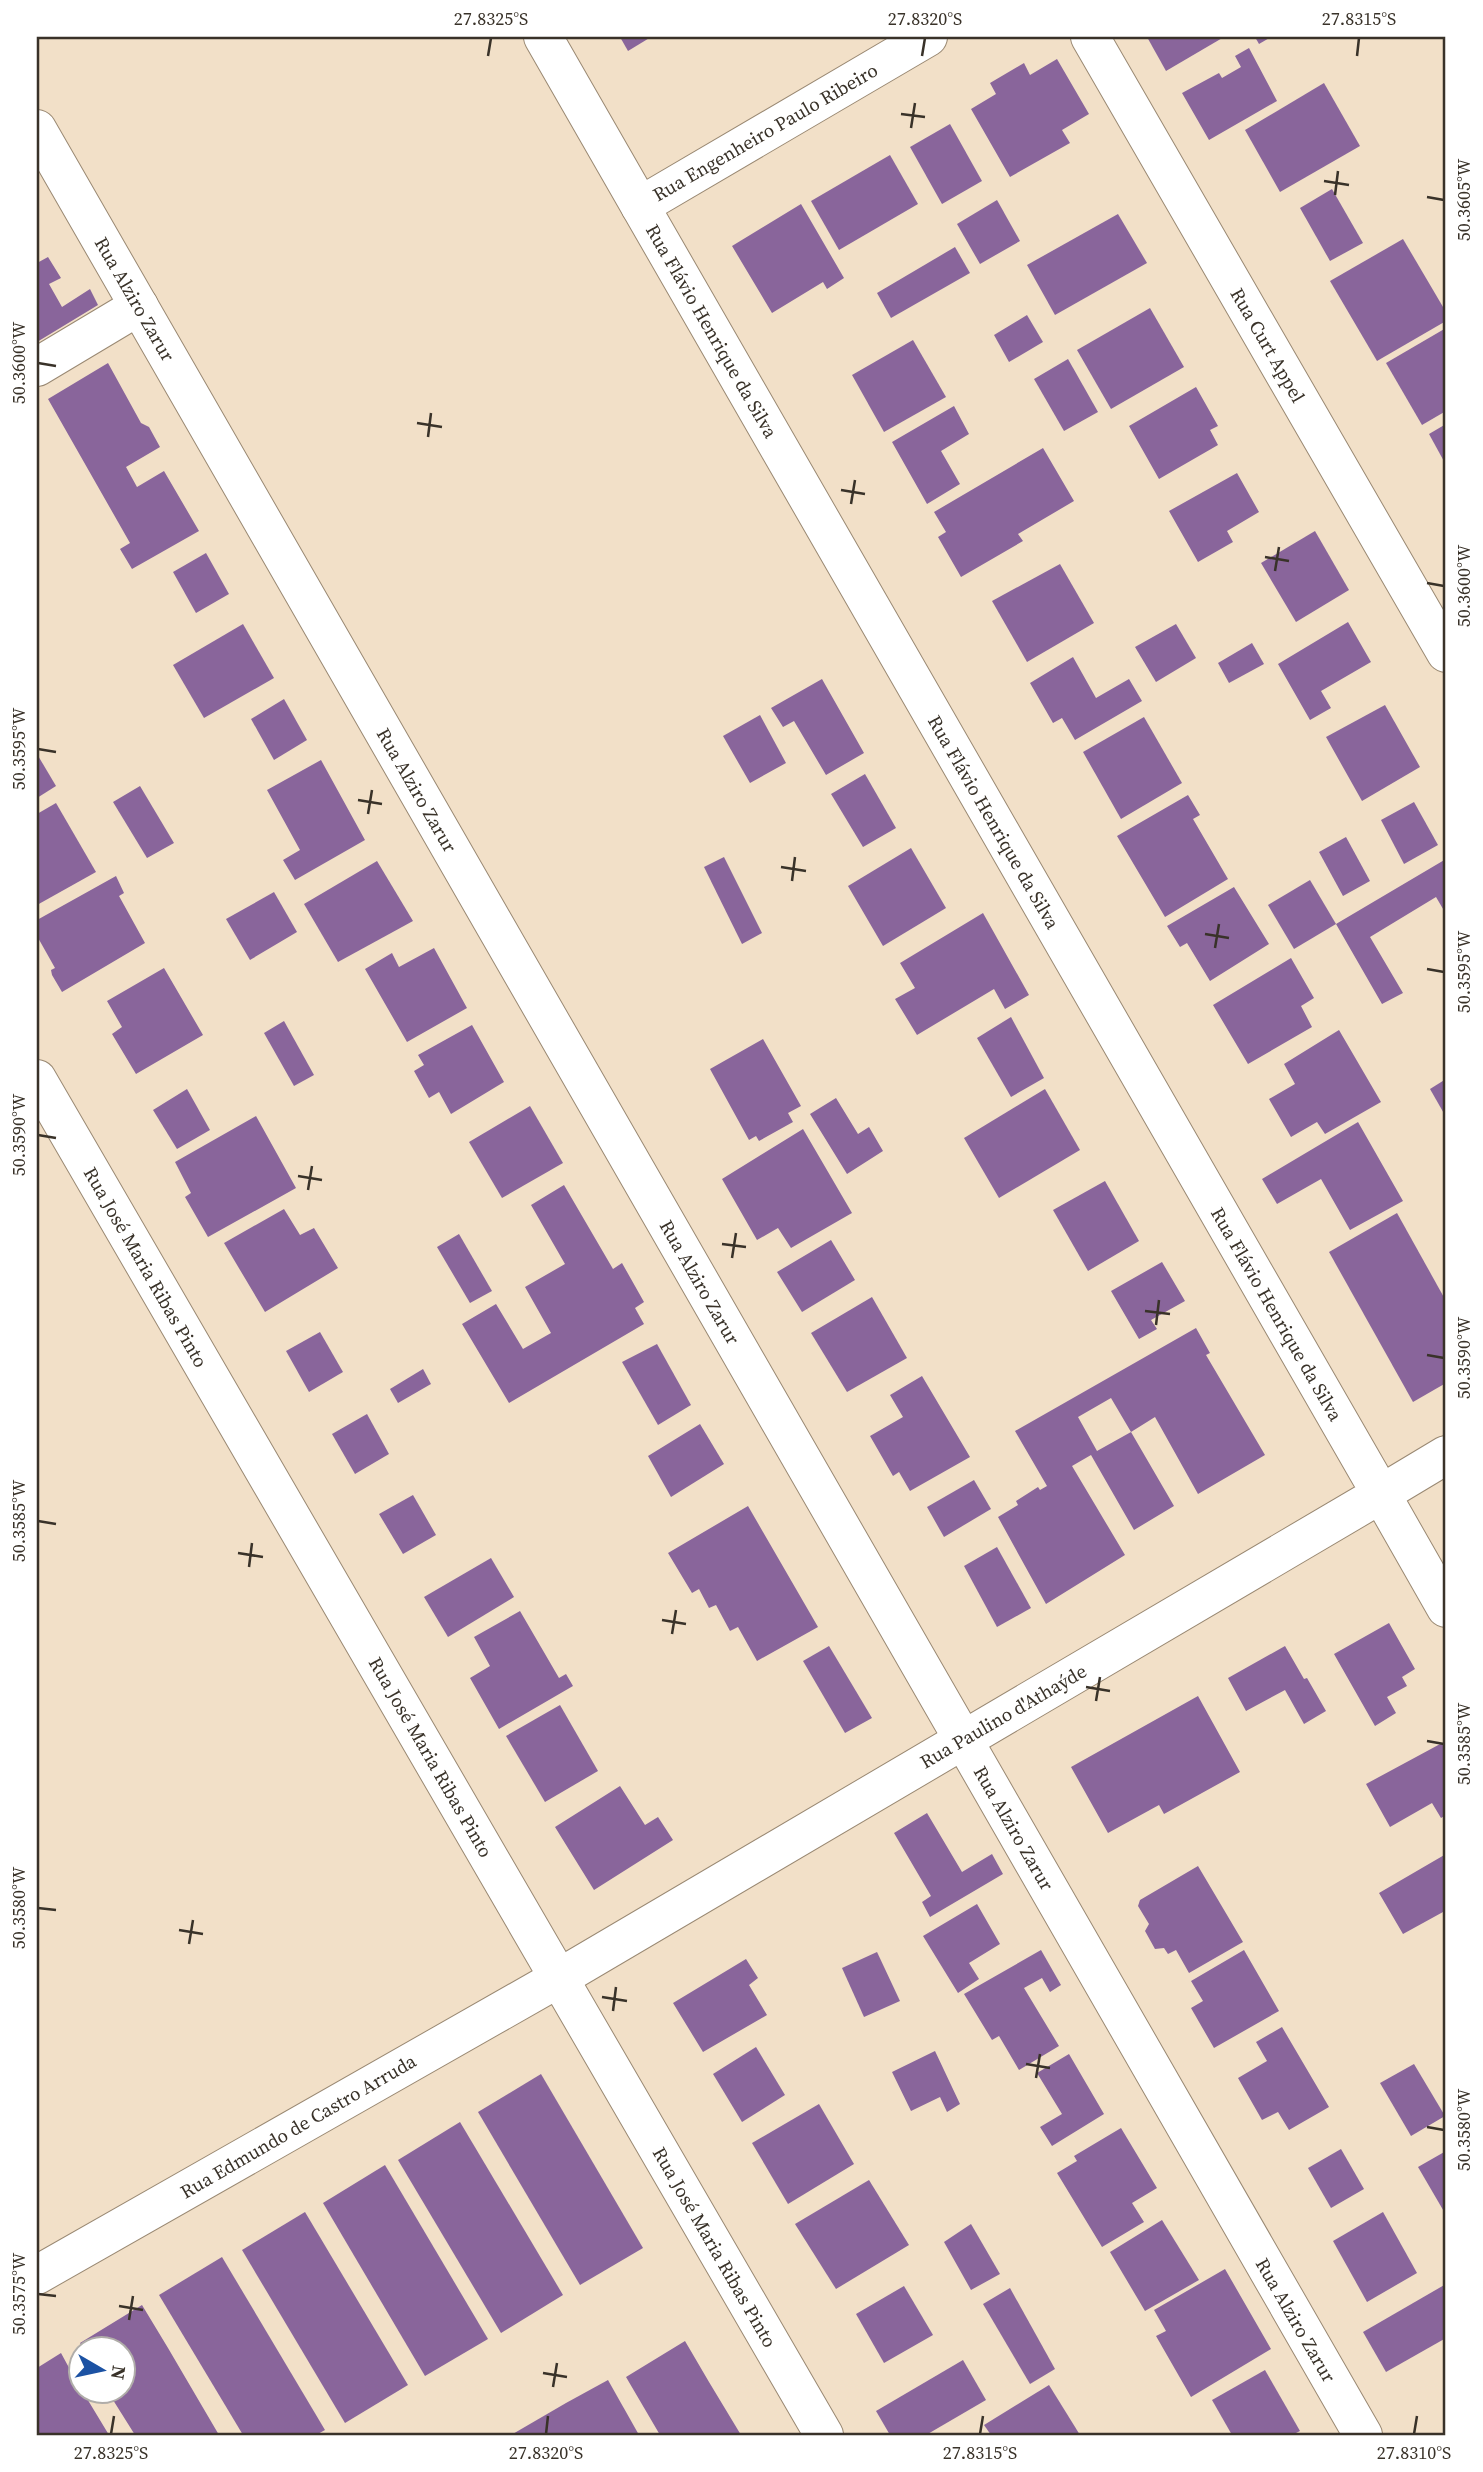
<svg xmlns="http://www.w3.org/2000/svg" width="1483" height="2472" viewBox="0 0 1483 2472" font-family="'Source Serif 4',serif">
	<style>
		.building { fill: #89659b; fill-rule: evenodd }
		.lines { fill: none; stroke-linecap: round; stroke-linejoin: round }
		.street-casing { stroke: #9a8973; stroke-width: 40 }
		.secondary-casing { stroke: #9a8973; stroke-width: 40 }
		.street { stroke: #fff; stroke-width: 38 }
		.secondary { stroke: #fff; stroke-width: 38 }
		.ticks { fill: none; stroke: #393229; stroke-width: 2.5 }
		.labels { text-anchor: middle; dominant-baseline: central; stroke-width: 7; stroke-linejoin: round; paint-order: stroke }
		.street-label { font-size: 19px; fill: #393229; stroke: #fff }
		.neatline { fill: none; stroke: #393229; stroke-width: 2.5 }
		.ticks-label { font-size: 18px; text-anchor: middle; fill: #393229 }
	</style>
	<rect width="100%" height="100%" fill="#f2e0c8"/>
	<!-- building -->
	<g class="building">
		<path d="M620,37H651L628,51Z"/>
		<path d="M1147,37H1224L1166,71Z"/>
		<path d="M1255,37H1271L1259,44Z"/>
		<path d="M1249,48L1277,101L1209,140L1182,93L1219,73L1222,78L1241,67L1235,56Z"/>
		<path d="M1057,59L1089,114L1062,130L1070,143L1010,177L971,109L996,94L990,83L1024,63L1030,75Z"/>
		<path d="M1324,83L1360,146L1280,192L1245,130Z"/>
		<path d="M950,124L982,181L942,204L910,147Z"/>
		<path d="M890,155L918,204L839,250L811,201Z"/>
		<path d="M1332,189L1363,243L1330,261L1300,208Z"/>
		<path d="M997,200L1020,241L980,264L957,224Z"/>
		<path d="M801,204L844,278L827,289L823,282L772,313L732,246Z"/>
		<path d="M1118,214L1147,263L1055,315L1027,265Z"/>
		<path d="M1403,239L1446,312V321L1377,361L1330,281Z"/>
		<path d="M955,247L970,273L891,318L877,293Z"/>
		<path d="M48,257L61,278L49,284L62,307L90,289L98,305L37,342V263Z"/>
		<path d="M1150,308L1184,367L1111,409L1077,350Z"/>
		<path d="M1027,315L1043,342L1009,362L994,335Z"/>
		<path d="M1446,328V411L1422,425L1386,363Z"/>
		<path d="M913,340L946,397L884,432L852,375Z"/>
		<path d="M1068,359L1098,412L1064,431L1034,379Z"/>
		<path d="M108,363L141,423L149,427L160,447L126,467L137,487L164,471L199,531L132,569L120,549L130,543L48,399Z"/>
		<path d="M1196,387L1218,426L1210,430L1218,445L1159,479L1129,426Z"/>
		<path d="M954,406L969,434L941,451L960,484L927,504L892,442Z"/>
		<path d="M1446,424V465L1429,434Z"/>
		<path d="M1043,448L1074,501L1018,534L1023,541L961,577L938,537L946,532L934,512Z"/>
		<path d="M1237,473L1259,512L1227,531L1233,542L1198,562L1169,511Z"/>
		<path d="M1315,531L1349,590L1296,622L1261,563Z"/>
		<path d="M206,553L229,594L196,613L173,572Z"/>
		<path d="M1060,564L1094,623L1027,662L992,601Z"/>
		<path d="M1348,622L1371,662L1321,691L1331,708L1310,720L1278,664Z"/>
		<path d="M243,624L274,678L204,718L173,665Z"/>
		<path d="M1176,624L1196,658L1156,682L1135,647Z"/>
		<path d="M1252,643L1264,664L1229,683L1218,663Z"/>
		<path d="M1073,657L1096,698L1129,679L1142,701L1075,740L1062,718L1053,723L1030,683Z"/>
		<path d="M822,679L864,753L826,775L794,721L783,727L771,708Z"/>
		<path d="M284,699L307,740L274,760L251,719Z"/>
		<path d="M1385,705L1420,767L1362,801L1326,737Z"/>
		<path d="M760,715L786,763L750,783L723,736Z"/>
		<path d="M1144,717L1182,783L1121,819L1083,752Z"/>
		<path d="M37,754L56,786L37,798Z"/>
		<path d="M321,760L365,840L295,880L283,860L300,850L267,790Z"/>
		<path d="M865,774L896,828L863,847L831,794Z"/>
		<path d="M140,786L174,843L147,858L113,802Z"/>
		<path d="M1188,795L1200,815L1193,819L1228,879L1165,917L1117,836Z"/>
		<path d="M1414,802L1438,845L1404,864L1381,820Z"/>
		<path d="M56,803L96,872L37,905V814Z"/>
		<path d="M1346,837L1370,881L1343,896L1319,852Z"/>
		<path d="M911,848L946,908L883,946L848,886Z"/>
		<path d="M724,857L762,933L742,944L704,867Z"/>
		<path d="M1446,859V914L1436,897L1370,937L1403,993L1382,1004L1336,924Z"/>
		<path d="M377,861L413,921L338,962L304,904Z"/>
		<path d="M116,876L124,893L119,896L145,943L62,992L52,975L51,970L55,968L37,936V920Z"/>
		<path d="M1310,880L1336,924L1294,949L1268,905Z"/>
		<path d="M1234,887L1269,944L1210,981L1187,943L1180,947L1167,926Z"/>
		<path d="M274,892L297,932L250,960L226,919Z"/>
		<path d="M983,913L1029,995L1005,1009L994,989L917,1035L895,999L915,988L900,963Z"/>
		<path d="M434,948L467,1008L407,1042L365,969L392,953L399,967Z"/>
		<path d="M1291,958L1314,998L1301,1006L1312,1027L1248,1064L1213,1005Z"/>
		<path d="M164,968L203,1035L136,1074L112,1034L122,1027L107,1001Z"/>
		<path d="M1011,1017L1044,1078L1011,1097L977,1038Z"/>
		<path d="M284,1021L314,1075L294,1086L264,1033Z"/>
		<path d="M472,1025L504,1082L451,1114L439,1092L429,1098L414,1071L424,1065L418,1055Z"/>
		<path d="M1339,1030L1381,1102L1325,1134L1317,1122L1291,1137L1269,1099L1295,1084L1284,1064Z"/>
		<path d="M763,1039L801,1106L788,1113L793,1122L759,1141L756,1136L749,1140L710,1069Z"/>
		<path d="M1446,1079V1117L1430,1089Z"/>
		<path d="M187,1089L210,1130L177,1149L153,1110Z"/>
		<path d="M1045,1089L1080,1150L999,1198L964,1138Z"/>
		<path d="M836,1098L858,1134L869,1127L883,1151L847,1174L810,1114Z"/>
		<path d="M530,1106L563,1163L502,1198L469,1142Z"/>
		<path d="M256,1116L296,1188L208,1237L185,1197L191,1193L175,1162Z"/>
		<path d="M1358,1122L1403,1201L1350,1230L1321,1179L1277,1204L1262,1179Z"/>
		<path d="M803,1129L852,1213L791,1248L778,1228L757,1240L722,1179Z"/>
		<path d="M1105,1181L1139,1241L1088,1271L1053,1210Z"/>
		<path d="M564,1185L613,1269L622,1263L644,1302L635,1308L644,1324L509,1403L462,1324L496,1304L523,1349L551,1333L525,1287L565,1264L531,1205Z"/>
		<path d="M284,1209L300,1235L314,1228L338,1268L265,1312L224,1243Z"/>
		<path d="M1397,1213L1446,1301V1383L1413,1402L1329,1252Z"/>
		<path d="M459,1234L492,1291L470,1303L437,1247Z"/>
		<path d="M831,1240L855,1280L802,1312L777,1272Z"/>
		<path d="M1162,1262L1185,1301L1151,1320L1157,1329L1139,1339L1111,1291Z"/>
		<path d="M872,1297L907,1358L847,1392L811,1333Z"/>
		<path d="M1196,1328L1210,1353L1206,1355L1265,1455L1198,1494L1155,1417L1131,1432L1174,1506L1134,1530L1091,1455L1072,1466L1125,1555L1046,1604L998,1517L1018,1505L1016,1501L1038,1487L1040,1490L1047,1486L1015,1431ZM1111,1398L1131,1432L1097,1451L1078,1417Z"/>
		<path d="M320,1332L343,1372L309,1392L286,1351Z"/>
		<path d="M657,1344L691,1405L658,1425L622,1362Z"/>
		<path d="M423,1369L431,1384L398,1403L390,1389Z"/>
		<path d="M922,1376L970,1457L910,1491L899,1472L893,1476L870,1436L903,1417L890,1395Z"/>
		<path d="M367,1414L389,1454L355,1474L332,1434Z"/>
		<path d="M700,1424L724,1464L671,1497L648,1456Z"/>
		<path d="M974,1480L991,1509L944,1537L927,1507Z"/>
		<path d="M413,1495L436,1535L403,1554L379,1514Z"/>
		<path d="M748,1506L818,1627L757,1661L738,1627L730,1631L716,1605L709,1608L699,1589L692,1593L668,1553Z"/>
		<path d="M997,1547L1031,1608L997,1627L964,1566Z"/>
		<path d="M491,1558L514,1597L448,1637L424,1597Z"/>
		<path d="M520,1611L559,1678L566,1674L573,1686L499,1729L470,1678L490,1666L474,1637Z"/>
		<path d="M1389,1623L1415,1669L1402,1677L1407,1686L1387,1697L1396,1713L1375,1726L1334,1654Z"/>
		<path d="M829,1646L872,1718L845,1733L803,1661Z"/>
		<path d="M1285,1646L1304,1679L1307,1678L1326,1711L1304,1724L1285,1690L1246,1711L1228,1678Z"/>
		<path d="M1198,1696L1240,1772L1164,1814L1159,1805L1108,1833L1071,1767Z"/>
		<path d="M560,1705L598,1771L545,1802L506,1736Z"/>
		<path d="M1442,1743L1446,1751V1815L1441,1818L1432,1803L1390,1827L1366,1784Z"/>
		<path d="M620,1786L645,1825L658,1817L673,1840L594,1890L555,1827Z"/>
		<path d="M927,1813L962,1872L992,1854L1003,1874L930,1917L922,1902L931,1896L894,1833Z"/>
		<path d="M1446,1854V1918L1443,1912L1403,1934L1379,1893Z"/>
		<path d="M1198,1866L1243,1942L1189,1973L1176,1950L1168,1954L1164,1948L1155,1949L1145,1931L1149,1924L1138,1906L1140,1900Z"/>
		<path d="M977,1904L1000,1944L969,1963L979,1979L958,1993L923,1936Z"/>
		<path d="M1041,1950L1061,1985L1050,1992L1042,1978L1024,1988L1059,2046L1019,2070L999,2036L992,2040L964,1994Z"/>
		<path d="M1244,1950L1279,2011L1214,2048L1191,2008L1203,2001L1191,1981Z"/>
		<path d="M877,1952L900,2001L864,2017L842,1968Z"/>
		<path d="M746,1959L758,1978L749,1985L767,2015L703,2052L673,2003Z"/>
		<path d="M1282,2027L1329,2107L1289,2130L1278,2112L1262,2120L1238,2078L1267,2061L1256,2042Z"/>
		<path d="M756,2047L785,2095L742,2122L713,2074Z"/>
		<path d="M935,2051L960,2104L947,2112L940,2097L911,2111L892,2072Z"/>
		<path d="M1069,2054L1104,2114L1052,2146L1040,2127L1062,2114L1037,2073Z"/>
		<path d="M1414,2064L1445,2116L1411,2136L1380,2083Z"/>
		<path d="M541,2074L643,2248L580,2285L478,2112Z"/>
		<path d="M819,2104L854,2164L788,2204L752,2143Z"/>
		<path d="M460,2122L563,2295L501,2333L398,2160Z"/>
		<path d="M1121,2128L1157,2188L1132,2203L1144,2222L1102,2247L1057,2173L1077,2161L1074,2156Z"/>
		<path d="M1341,2149L1364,2189L1331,2208L1308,2168Z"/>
		<path d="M1446,2151V2215L1418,2167Z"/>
		<path d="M385,2165L488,2339L425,2376L323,2203Z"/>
		<path d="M869,2180L909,2245L836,2289L795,2224Z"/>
		<path d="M305,2212L408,2385L345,2423L242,2250Z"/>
		<path d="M1383,2212L1417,2273L1367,2302L1333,2241Z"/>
		<path d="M1162,2220L1199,2280L1145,2311L1110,2252Z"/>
		<path d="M971,2224L1000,2274L971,2290L944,2242Z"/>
		<path d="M222,2257L325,2430L316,2435H243L159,2295Z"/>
		<path d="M1225,2269L1271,2349L1191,2397L1156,2336L1166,2331L1154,2310Z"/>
		<path d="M1446,2284V2338L1386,2372L1363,2332Z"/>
		<path d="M904,2286L933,2335L884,2363L856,2314Z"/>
		<path d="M1010,2288L1055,2369L1030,2384L983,2304Z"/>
		<path d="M142,2305L168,2348L219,2435H135L108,2392H122V2349H84L80,2343Z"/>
		<path d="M685,2341L709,2382L741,2435H660L626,2377Z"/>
		<path d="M61,2353L80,2388V2392H83L109,2435H37V2368Z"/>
		<path d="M963,2360L986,2400L926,2435H890L876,2411Z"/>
		<path d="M1265,2370L1300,2431L1292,2435H1232L1212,2400Z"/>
		<path d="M608,2380L639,2435H511L566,2403Z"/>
		<path d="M1049,2385L1080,2435H991L984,2425Z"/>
	</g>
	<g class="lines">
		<!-- street casing -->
		<g class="street-casing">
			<g id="street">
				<path d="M543,37L640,206"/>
				<path d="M1090,37L1446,653"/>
				<path d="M37,129L1363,2435"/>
				<path d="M37,367L139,306"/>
				<path d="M37,1079L824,2435"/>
				<path d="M1446,1455L1381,1494L1446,1608"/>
			</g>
		</g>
		<!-- secondary casing -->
		<g class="secondary-casing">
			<path id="secondary" d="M37,2275L559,1978L1381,1494L640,206L928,37"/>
		</g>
		<!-- street -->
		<use href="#street" class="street"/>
		<!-- secondary -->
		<use href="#secondary" class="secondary"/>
	</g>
	<!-- ticks -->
	<path class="ticks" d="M488,56L491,38M922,56L925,38M1357,56L1359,38M901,114L925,117M911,128L915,103M1324,181L1349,185M1335,195L1338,171M1427,197L1444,200M38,363L56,366M417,423L442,427M428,437L431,413M841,490L865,494M851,504L855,480M1265,557L1289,561M1275,571L1279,547M1427,583L1444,586M38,749L56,752M358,800L382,804M368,814L372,790M781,867L806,871M792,881L795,857M1205,934L1229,938M1215,948L1219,924M1427,969L1444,972M38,1135L56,1138M298,1176L322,1180M308,1190L312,1166M722,1244L746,1247M732,1258L736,1233M1145,1311L1170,1314M1156,1325L1159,1300M1427,1355L1444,1358M38,1521L56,1524M238,1553L263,1557M249,1567L252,1543M662,1620L686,1624M672,1634L676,1610M1086,1687L1110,1691M1096,1701L1100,1677M1427,1741L1444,1744M38,1908L56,1910M179,1930L203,1934M189,1944L193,1920M602,1997L627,2001M613,2011L616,1987M1026,2064L1050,2068M1036,2078L1040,2054M1427,2127L1444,2130M38,2294L56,2296M119,2306L143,2310M129,2320L133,2296M543,2373L567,2377M553,2387L557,2363M111,2434L114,2416M546,2434L548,2416M980,2434L983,2416M1414,2434L1417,2416"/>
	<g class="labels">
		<!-- street labels -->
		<g class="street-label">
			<text transform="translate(765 132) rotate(-30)">Rua Engenheiro Paulo Ribeiro</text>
			<text transform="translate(135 299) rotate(60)">Rua Alziro Zarur</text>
			<text transform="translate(712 331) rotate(60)">Rua Flávio Henrique da Silva</text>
			<text transform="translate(1268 345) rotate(60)">Rua Curt Appel</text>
			<text transform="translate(417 790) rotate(60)">Rua Alziro Zarur</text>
			<text transform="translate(994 822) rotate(60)">Rua Flávio Henrique da Silva</text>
			<text transform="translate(146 1267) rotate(60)">Rua José Maria Ribas Pinto</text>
			<text transform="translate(700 1282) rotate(60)">Rua Alziro Zarur</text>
			<text transform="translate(1277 1314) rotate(60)">Rua Flávio Henrique da Silva</text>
			<text transform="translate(1003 1716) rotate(-30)">Rua Paulino d'Athaýde</text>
			<text transform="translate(431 1757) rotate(60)">Rua José Maria Ribas Pinto</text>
			<text transform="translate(1014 1828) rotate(60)">Rua Alziro Zarur</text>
			<text transform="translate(298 2126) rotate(-30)">Rua Edmundo de Castro Arruda</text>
			<text transform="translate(715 2247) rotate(60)">Rua José Maria Ribas Pinto</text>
			<text transform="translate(1296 2320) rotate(60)">Rua Alziro Zarur</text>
		</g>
	</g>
	<!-- border -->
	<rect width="1483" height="2472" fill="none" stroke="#ffffff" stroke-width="77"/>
	<!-- north arrow -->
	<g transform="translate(102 2370) rotate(99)"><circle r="33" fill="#ffffff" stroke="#b0ada9" stroke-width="2"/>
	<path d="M0-5L12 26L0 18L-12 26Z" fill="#1c52a3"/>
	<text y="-10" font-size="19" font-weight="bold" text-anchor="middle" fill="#393229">N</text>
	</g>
	<rect x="38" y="38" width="1406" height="2396" class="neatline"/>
	<g class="ticks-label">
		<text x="491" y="25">27.8325°S</text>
		<text x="925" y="25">27.8320°S</text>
		<text x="1359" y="25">27.8315°S</text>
		<text transform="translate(1464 200) rotate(-90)" y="6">50.3605°W</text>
		<text transform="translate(19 363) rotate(-90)" y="6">50.3600°W</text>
		<text transform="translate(1464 586) rotate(-90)" y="6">50.3600°W</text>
		<text transform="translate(19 749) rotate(-90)" y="6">50.3595°W</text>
		<text transform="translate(1464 972) rotate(-90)" y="6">50.3595°W</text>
		<text transform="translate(19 1135) rotate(-90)" y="6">50.3590°W</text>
		<text transform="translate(1464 1358) rotate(-90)" y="6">50.3590°W</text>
		<text transform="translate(19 1521) rotate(-90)" y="6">50.3585°W</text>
		<text transform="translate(1464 1744) rotate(-90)" y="6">50.3585°W</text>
		<text transform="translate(19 1908) rotate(-90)" y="6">50.3580°W</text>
		<text transform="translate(1464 2130) rotate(-90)" y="6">50.3580°W</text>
		<text transform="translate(19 2294) rotate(-90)" y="6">50.3575°W</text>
		<text x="111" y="2459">27.8325°S</text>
		<text x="546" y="2459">27.8320°S</text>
		<text x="980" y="2459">27.8315°S</text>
		<text x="1414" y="2459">27.8310°S</text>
	</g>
</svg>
